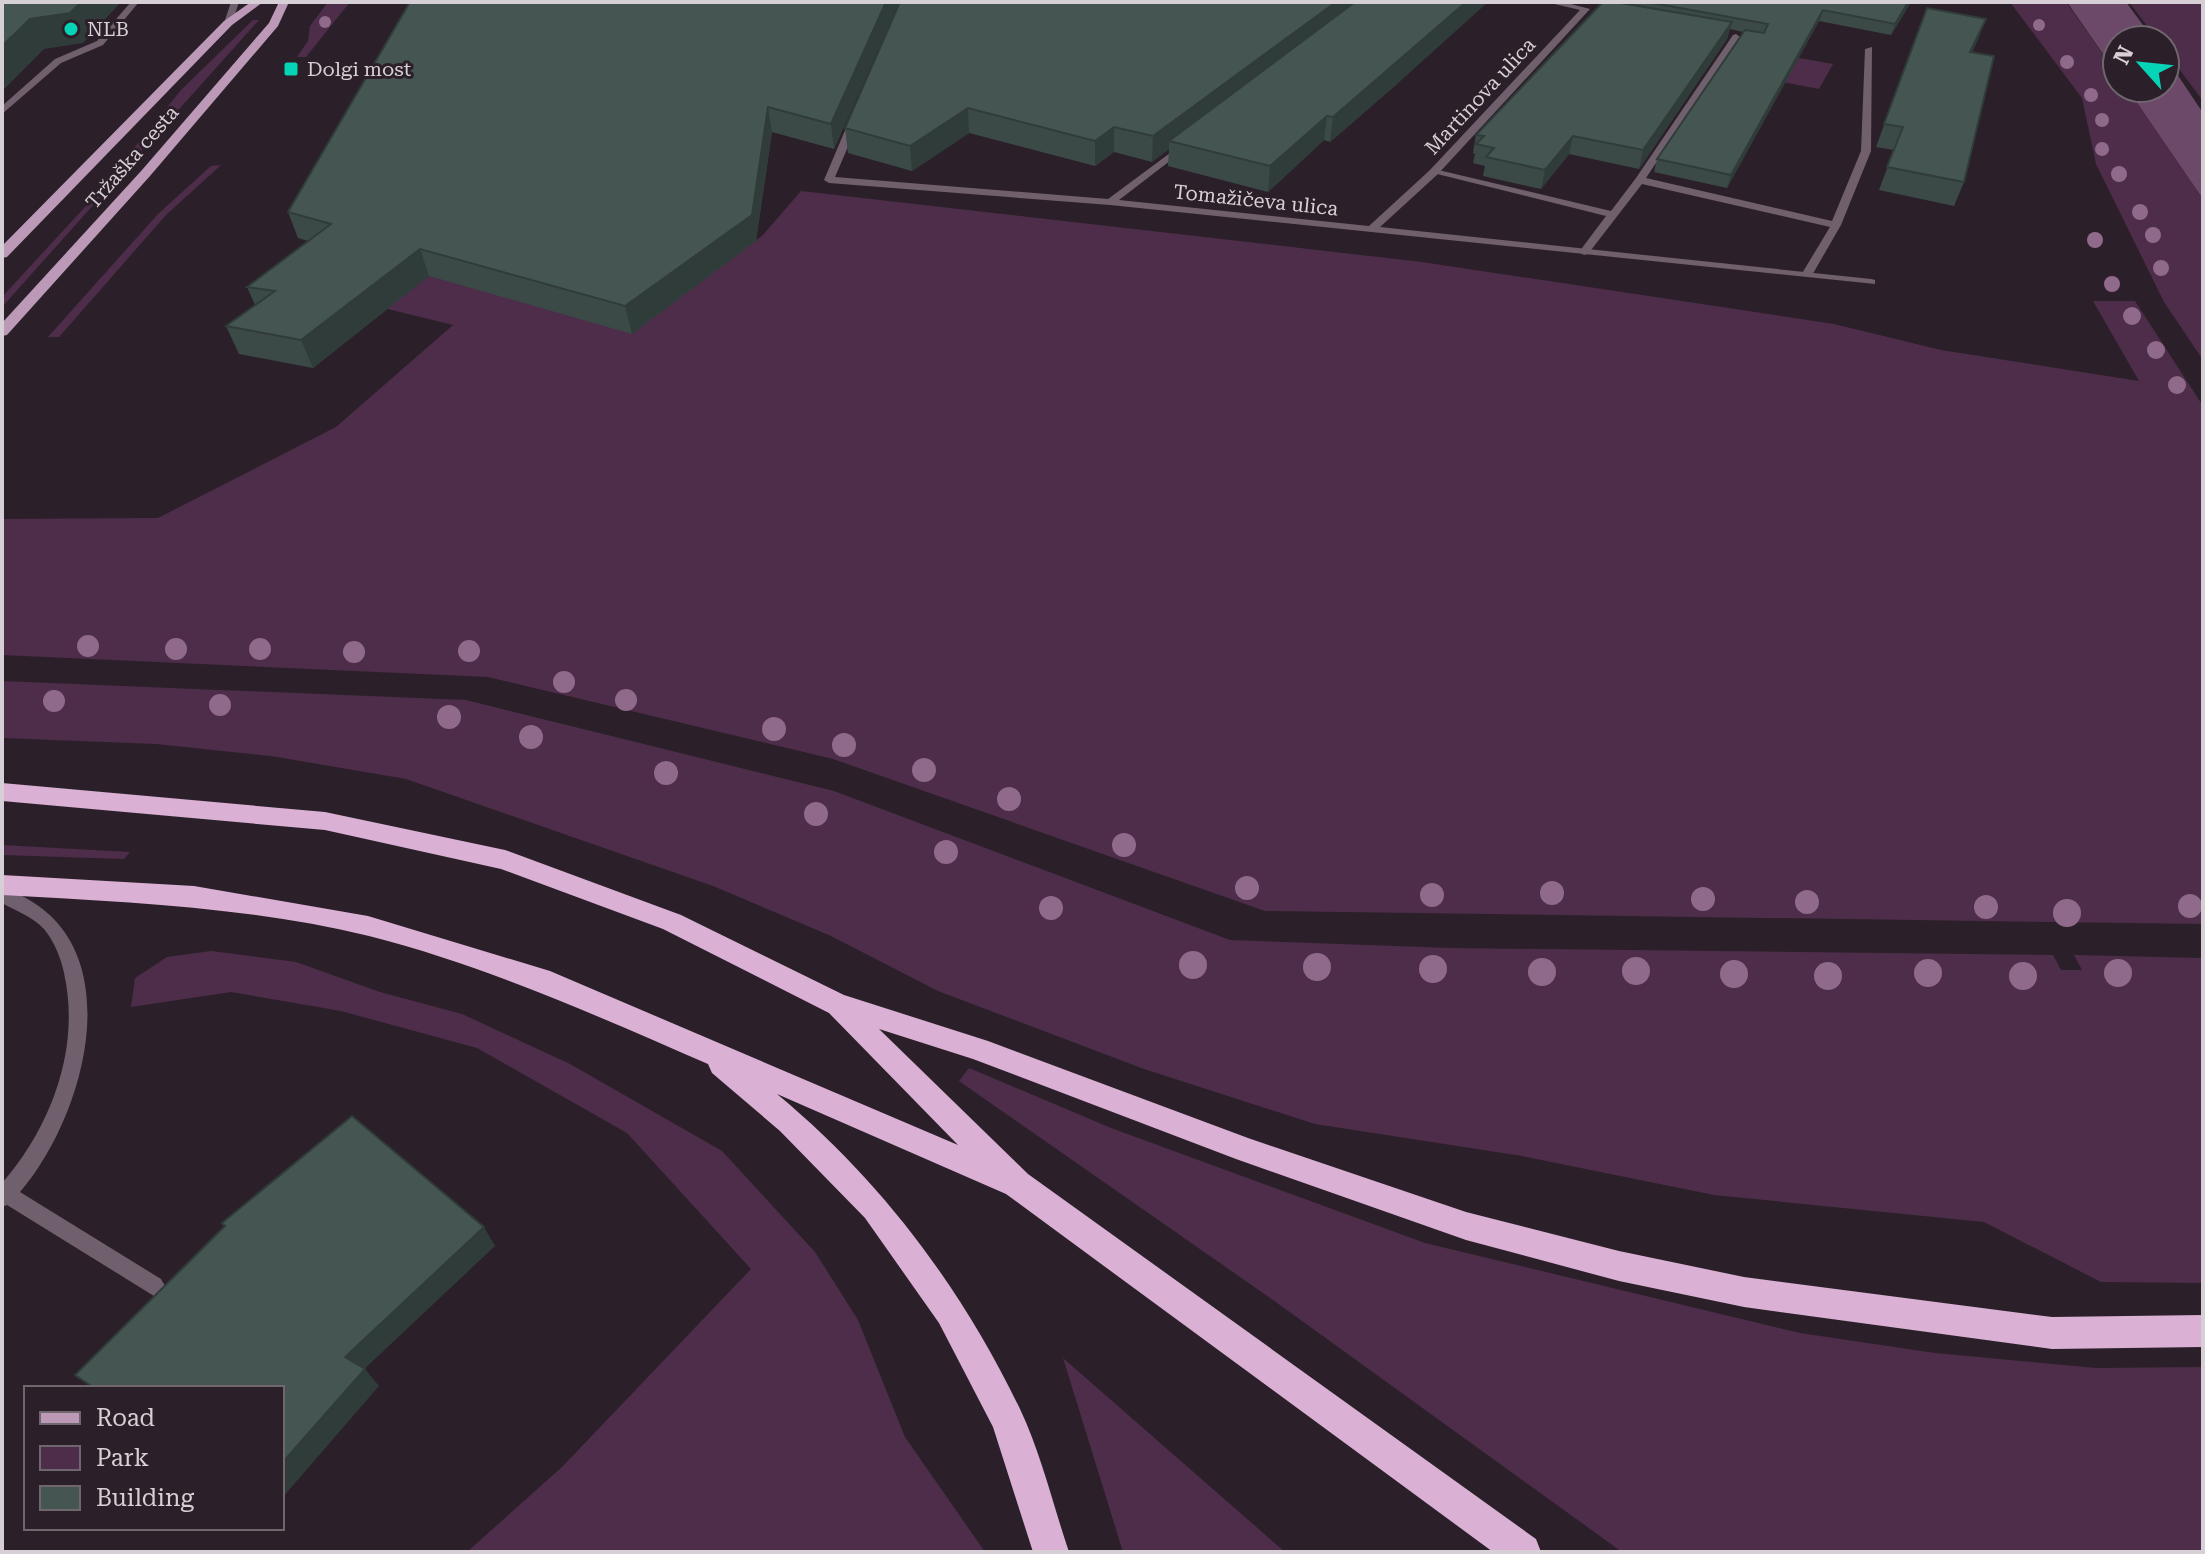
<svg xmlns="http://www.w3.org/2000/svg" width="2205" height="1554" viewBox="0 0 2205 1554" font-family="'Roboto Serif',serif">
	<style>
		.green { fill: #4d2d4a }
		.water { fill: #6d4969 }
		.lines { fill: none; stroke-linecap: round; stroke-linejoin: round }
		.service { fill: #705f6d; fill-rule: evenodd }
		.minor { fill: #705f6d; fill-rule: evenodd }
		.primary { fill: #bb99b7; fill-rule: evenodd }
		.motorway { fill: #dab0d4; fill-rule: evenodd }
		.tree { fill: #906a8b }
		.wall { fill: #3b4a47 }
		.shaded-wall { fill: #303c39 }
		.building { fill: #455652; stroke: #303c39; stroke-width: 2 }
		.poi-dot { fill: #05d5b6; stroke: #2b2029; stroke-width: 3 }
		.labels { text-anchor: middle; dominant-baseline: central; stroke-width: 6; stroke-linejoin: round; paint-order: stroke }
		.far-poi-label { font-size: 20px; fill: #d7cfd6; stroke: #2b2029; text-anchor: start }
		.far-street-label { font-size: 20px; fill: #d7cfd6; stroke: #2b2029 }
	</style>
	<rect width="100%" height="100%" fill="#2b2029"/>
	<!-- green -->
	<g class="green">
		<path d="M328,2H350L306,57H297L308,41L310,26Z"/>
		<path d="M2010,2H2066L2117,74V88H2127L2203,199V360L2164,302L2096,164L2082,98Z"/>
		<path d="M2129,2H2203V101L2165,50V40H2158Z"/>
		<path d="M253,20H259L2,307V297L96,195L181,90Z"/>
		<path d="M1765,52L1833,64L1819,89L1750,76Z"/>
		<path d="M221,165L166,215L59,337H48L158,214L211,166Z"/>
		<path d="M801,191L1422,262L1834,324L1941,350L2139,381L2093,301H2135L2203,406V924L1265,911L833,759L488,677L2,655V519L158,518L336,427L453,325L298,287L307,241L631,333L762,236Z"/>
		<path d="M2,681L466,700L834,791L1230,940L1450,948L2053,955L2061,970H2082L2074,955L2203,958V1283L2101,1282L1984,1222L1714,1195L1522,1156L1315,1124L1144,1069L938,991L831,936L713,886L406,779L271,756L156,744L2,738Z"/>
		<path d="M2,845L130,852L124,859L2,855Z"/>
		<path d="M211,951L296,962L380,992L462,1014L570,1064L722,1151L815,1252L858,1320L905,1437L985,1552H467L562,1467L751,1269L627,1133L477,1048L341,1011L231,992L131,1007L135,978L167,957Z"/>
		<path d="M969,1068L1111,1128L1425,1243L1800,1333L1935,1353L2096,1368L2203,1367V1552H1622L1273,1300L959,1081Z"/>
		<path d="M1063,1358L1285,1552H1286H1123Z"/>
	</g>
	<!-- water -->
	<g class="water">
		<path d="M2067,2H2126L2154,40H2117V74Z"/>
		<path d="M2165,56L2203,113V199L2127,88H2165Z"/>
	</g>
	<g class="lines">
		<!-- service -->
		<g class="service">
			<path d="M131,2H139L103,45L61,63L2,114V106L55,59L97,41Z"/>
			<path d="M231,2H239L232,23L228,26L224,23Z"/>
			<path d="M1736,34L1740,37L1646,178L1832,221L1861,151L1865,49L1872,47L1871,151L1841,225L1811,277L1801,275L1830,227L1642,184L1588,254L1584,255L1579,252L1606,216L1429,172L1434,169L1611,211L1636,178L1733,35Z"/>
			<path d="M2,888C136,931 89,1112 20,1192L161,1279L165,1286L161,1293L154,1296L7,1205L2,1207V1183C51,1127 81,1048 64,973C61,958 54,941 44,929C33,917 16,911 2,903Z"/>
		</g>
		<!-- minor -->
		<path class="minor" d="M1546,2H1563L1590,9L1438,174L1380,227L1871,279L1875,280V284L1110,205L829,183L824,180L849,121L854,118L859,121L835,177L1108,199L1185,142L1190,145L1188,147L1119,200L1369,226L1430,170L1580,10Z"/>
		<!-- primary -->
		<g class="primary">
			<path d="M251,2H263L232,25L7,257L2,258V246L224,21Z"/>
			<path d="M279,2H289L278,26L150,176L7,335L2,336V323L142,170L269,23Z"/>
		</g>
		<!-- motorway -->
		<path class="motorway" d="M2,783L325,812L505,850L681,915L844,995L988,1041L1248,1138L1466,1212L1619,1251L1744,1277L2052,1317L2203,1315V1347L2052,1349L1744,1307L1619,1281L1466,1240L1236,1159L973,1059L879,1029L1028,1174L1536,1539L1541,1552H1493L1006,1194L777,1094C881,1180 961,1287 1020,1409C1041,1453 1053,1505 1069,1552H1033L993,1427L939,1323L865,1218L780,1131L712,1073L708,1064C597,1016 487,966 369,936C249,907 125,902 2,895V875L194,886L368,916L550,971L958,1145L829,1013L663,929L501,869L325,830L2,801Z"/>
	</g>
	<!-- trees -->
	<g class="tree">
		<circle cx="325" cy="22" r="6"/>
		<circle cx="2039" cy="25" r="6"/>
		<circle cx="2067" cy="62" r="7"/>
		<circle cx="2091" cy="95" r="7"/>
		<circle cx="2102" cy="120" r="7"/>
		<circle cx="2102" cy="149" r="7"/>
		<circle cx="2119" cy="174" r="8"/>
		<circle cx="2140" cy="212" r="8"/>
		<circle cx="2153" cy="235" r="8"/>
		<circle cx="2095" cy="240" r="8"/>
		<circle cx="2161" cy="268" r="8"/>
		<circle cx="2112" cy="284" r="8"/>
		<circle cx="2132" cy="316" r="9"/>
		<circle cx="2156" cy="350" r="9"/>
		<circle cx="2177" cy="385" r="9"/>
		<circle cx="88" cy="646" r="11"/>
		<circle cx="176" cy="649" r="11"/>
		<circle cx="260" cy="649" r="11"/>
		<circle cx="469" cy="651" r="11"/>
		<circle cx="354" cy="652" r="11"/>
		<circle cx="564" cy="682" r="11"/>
		<circle cx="626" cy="700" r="11"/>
		<circle cx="54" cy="701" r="11"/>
		<circle cx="220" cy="705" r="11"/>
		<circle cx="449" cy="717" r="12"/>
		<circle cx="774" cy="729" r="12"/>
		<circle cx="531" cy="737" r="12"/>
		<circle cx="844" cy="745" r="12"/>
		<circle cx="924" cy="770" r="12"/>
		<circle cx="666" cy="773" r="12"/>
		<circle cx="1009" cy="799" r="12"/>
		<circle cx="816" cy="814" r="12"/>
		<circle cx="1124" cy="845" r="12"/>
		<circle cx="946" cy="852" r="12"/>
		<circle cx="1247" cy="888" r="12"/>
		<circle cx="1552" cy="893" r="12"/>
		<circle cx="1432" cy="895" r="12"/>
		<circle cx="1703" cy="899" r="12"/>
		<circle cx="1807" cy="902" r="12"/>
		<circle cx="2190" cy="906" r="12"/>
		<circle cx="1986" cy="907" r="12"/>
		<circle cx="1051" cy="908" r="12"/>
		<circle cx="2067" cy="913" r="14"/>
		<circle cx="1193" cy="965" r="14"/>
		<circle cx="1317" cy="967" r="14"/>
		<circle cx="1433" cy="969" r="14"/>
		<circle cx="1636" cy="971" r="14"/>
		<circle cx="1542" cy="972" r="14"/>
		<circle cx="1928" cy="973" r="14"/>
		<circle cx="2118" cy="973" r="14"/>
		<circle cx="1734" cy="974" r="14"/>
		<circle cx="1828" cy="976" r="14"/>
		<circle cx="2023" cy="976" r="14"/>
	</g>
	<!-- wall -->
	<g class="wall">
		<path d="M410,2H899L834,149L772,132L756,241L632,334L429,276L313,368L239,354L226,326L255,305L247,287L308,241L298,238L288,212Z"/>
		<path d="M900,2L1397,84L1330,142L1324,140L1268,192L1168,166L1169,149L1152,162L1114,152L1095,166L969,133L912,171L848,153L845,128Z"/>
		<path d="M1603,2L1781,3L1911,2L1891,35L1819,21L1727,188L1654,172L1657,159L1743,32L1730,29L1727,39L1639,169L1569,154L1541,189L1483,176L1485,166L1473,163L1475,154L1473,153L1476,135Z"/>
		<path d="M1927,8L1986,19L1972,52L1964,182L1954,206L1879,190L1894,150L1876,147Z"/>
	</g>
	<!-- shaded-wall -->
	<g class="shaded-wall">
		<path d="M81,2H121L83,43L44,49L2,91V46L30,19Z"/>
		<path d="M886,2H899L834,149L831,124Z"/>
		<path d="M1336,2H1364L1169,141V149L1152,162L1153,136Z"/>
		<path d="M1466,2H1488L1397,84L1330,142L1333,117Z"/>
		<path d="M1908,2H1911L1891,35L1895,24Z"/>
		<path d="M1823,10L1819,21L1727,188L1731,175Z"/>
		<path d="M1986,19L1978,40L1961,74L1970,52Z"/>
		<path d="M1732,22L1727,39L1639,169L1643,150Z"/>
		<path d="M768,107L772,132L756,241L632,334L625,306Z"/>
		<path d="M968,108L969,133L912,171L910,146Z"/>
		<path d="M1327,116L1324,140L1268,192L1270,166Z"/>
		<path d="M1114,127V152L1095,166V141Z"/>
		<path d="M1573,136L1569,154L1541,189L1545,170Z"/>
		<path d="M420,249L429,276L313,368L301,340Z"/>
		<path d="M484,1227L495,1246L359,1374L345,1357Z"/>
		<path d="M365,1369L379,1386L282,1498V1463Z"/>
	</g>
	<!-- building -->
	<g class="building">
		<path d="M2,2H81L70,13L30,19L2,46Z"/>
		<path d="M410,2H886L831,124L768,107L752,215L625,306L420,249L301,340L226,326L275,291L247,287L331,224L288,212Z"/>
		<path d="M900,2H1336L1153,136L1114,127L1095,141L968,108L910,146L845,128Z"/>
		<path d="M1355,2H1466L1333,117L1327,116L1270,166L1169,141Z"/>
		<path d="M1603,2H1615L1732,22L1643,150L1573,136L1545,170L1486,157L1494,148L1476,144L1484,136L1476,135Z"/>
		<path d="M1647,2H1780V3L1908,2L1895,24L1823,10L1731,175L1657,159L1745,30L1764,33L1768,24Z"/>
		<path d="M1927,8L1986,19L1970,52L1994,56L1964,182L1887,167L1903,127L1884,124Z"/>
		<path d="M352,1116L484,1227L345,1357L365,1369L282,1463V1388H94L75,1375L225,1226L222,1223Z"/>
	</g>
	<!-- markers -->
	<g class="poi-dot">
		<circle cx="71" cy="29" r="8"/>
		<rect x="283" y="61" width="16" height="16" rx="4"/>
	</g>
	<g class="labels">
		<!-- far-poi labels -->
		<g class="far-poi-label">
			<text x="87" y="29">NLB</text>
			<text x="307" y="69">Dolgi most</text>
		</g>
		<!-- far-street labels -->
		<g class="far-street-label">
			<text transform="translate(1480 96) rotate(-47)">Martinova ulica</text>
			<text transform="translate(132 157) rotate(-49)">Tržaška cesta</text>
			<text transform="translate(1256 200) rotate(6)">Tomažičeva ulica</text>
		</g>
	</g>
	<!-- border -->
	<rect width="2205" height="1554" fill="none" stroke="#d7cfd6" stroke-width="8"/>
	<!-- legend -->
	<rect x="24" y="1386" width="260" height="144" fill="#2b2029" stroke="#70666e" stroke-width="2"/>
	<rect x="40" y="1412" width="40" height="12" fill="#bb99b7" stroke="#70666e" stroke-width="2"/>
	<text x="96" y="1426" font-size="24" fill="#d7cfd6">Road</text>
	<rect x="40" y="1446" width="40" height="24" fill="#4d2d4a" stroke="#70666e" stroke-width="2"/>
	<text x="96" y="1466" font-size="24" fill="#d7cfd6">Park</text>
	<rect x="40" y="1486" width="40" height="24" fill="#455652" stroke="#70666e" stroke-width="2"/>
	<text x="96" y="1506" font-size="24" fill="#d7cfd6">Building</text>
	<!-- north arrow -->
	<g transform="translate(2141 64) rotate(297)"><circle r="38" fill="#2b2029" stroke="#70666e" stroke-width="2"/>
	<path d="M0-6L14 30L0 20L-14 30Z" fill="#05d5b6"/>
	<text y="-12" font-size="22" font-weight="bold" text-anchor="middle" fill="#d7cfd6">N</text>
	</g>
</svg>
